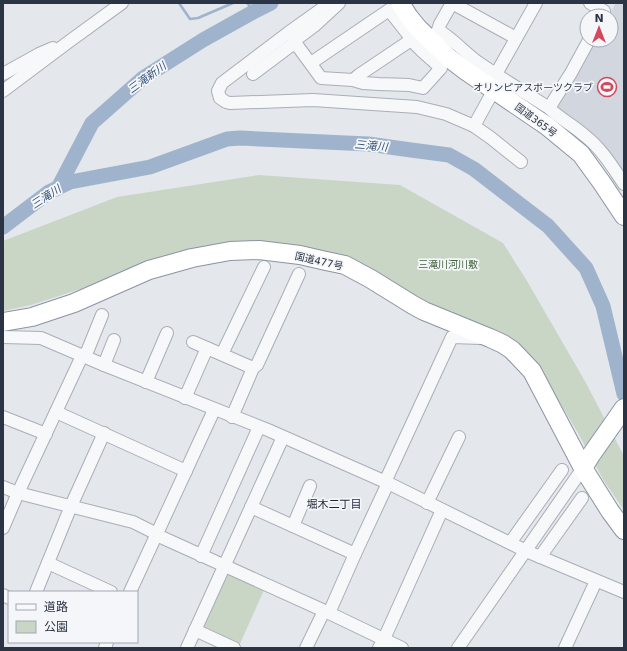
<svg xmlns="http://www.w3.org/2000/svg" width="627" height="651" viewBox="0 0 627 651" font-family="'DejaVu Sans','Noto Sans JP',sans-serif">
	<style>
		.built { fill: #d2d6de }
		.green { fill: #c9d6c5 }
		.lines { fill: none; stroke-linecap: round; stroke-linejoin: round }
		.stream { stroke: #9fb4cc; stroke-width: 2.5 }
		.river { stroke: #9fb4cc; stroke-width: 15 }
		.minor-casing { stroke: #a9aeb7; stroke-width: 14 }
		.highway-casing { stroke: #8b94a3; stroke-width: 20 }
		.minor { stroke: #f7f8fa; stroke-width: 12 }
		.highway { stroke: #fff; stroke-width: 18 }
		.labels { text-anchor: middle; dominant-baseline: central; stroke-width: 3.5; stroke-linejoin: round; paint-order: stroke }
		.poi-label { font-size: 10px; fill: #2b3445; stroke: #f4f6f9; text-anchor: end }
		.street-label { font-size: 10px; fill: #2b3445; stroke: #f4f6f9 }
		.park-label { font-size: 10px; fill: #3f6138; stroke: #f4f6f9 }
		.water-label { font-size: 11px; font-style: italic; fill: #34527a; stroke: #f4f6f9 }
		.neighbourhood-label { font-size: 11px; fill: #1d2536; stroke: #f4f6f9 }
	</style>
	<rect width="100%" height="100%" fill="#e4e7ec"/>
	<!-- built -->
	<path class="built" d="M616,3H624V175L556,107L581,66L595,40H611V16H608Z"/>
	<!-- green -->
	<g class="green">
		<path d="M259,175L400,185L503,243L527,281L586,383L624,456V510L604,481L578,433L536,363L429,304L346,256L257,241L175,255L102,282L31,305L3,311V241L117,197Z"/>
		<path d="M225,574H229L264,590L239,646L202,629L201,626Z"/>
	</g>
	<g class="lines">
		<!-- stream -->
		<g class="stream">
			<path d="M179,3L190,19L198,18L233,3"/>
			<path d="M247,3L255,11"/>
		</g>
		<!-- river -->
		<g class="river">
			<path d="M58,188L92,123L143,78L203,40L255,11L271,3"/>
			<path d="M3,227L49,192L70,182L150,167L227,139L240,138L368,144L411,150L449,155L474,169L548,226L586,268L603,306L624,394"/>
		</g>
		<!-- minor casing -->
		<g class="minor-casing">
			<g id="minor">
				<path d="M330,3L288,33L222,83L218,91L220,98L226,102L230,103L313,100L417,107L446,114L474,126L491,138L521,162"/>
				<path d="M452,3L440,24L438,30C453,39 465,53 479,63C502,79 526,93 549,108C560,119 573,125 584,135C601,148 612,166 624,184"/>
				<path d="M452,3L516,38"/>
				<path d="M590,3L604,11"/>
				<path d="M311,63L389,10L407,33L411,40L422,51L441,68L423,88L409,85L379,84L363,83L353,80L321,78L294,41L314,26L339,3"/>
				<path d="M3,74L39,54L53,48"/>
				<path d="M253,74L289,47L296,43"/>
				<path d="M496,74L536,3"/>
				<path d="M353,80L359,75L411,40"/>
				<path d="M3,91L67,43L122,3"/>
				<path d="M549,108L571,73L589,40"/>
				<path d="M474,126L491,95"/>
				<path d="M3,337L41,338L104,365L268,430L388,483L526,551L624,592"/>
				<path d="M193,342L253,368L232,417"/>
				<path d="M222,354L264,267"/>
				<path d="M104,365L114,340"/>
				<path d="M253,368L257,365L299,274"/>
				<path d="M146,382L167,333"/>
				<path d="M185,398L207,348"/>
				<path d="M56,412L186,471"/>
				<path d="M3,417L46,434"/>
				<path d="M385,482L452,337L481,338"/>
				<path d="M3,487L18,493L133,522L157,534L161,537L329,613L402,648"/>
				<path d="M427,503L459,437"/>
				<path d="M251,507L355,554"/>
				<path d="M293,526L310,486"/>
				<path d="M3,528L18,493L82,356L87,352L102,315"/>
				<path d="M510,543L562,470"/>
				<path d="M201,556L259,427"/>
				<path d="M540,557L582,498"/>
				<path d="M48,563L111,592"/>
				<path d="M36,592L71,506L104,433"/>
				<path d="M130,592L214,410"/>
				<path d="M3,595L9,598"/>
				<path d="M329,613L355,554L388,483"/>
				<path d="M195,630L234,648"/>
				<path d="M105,648L107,642"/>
				<path d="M187,648L283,437"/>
				<path d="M306,648L324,611"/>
				<path d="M379,648L384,639L442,510"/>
				<path d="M458,648L583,468"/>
				<path d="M565,648L596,581"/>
			</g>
		</g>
		<!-- highway casing -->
		<g class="highway-casing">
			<g id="highway">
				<path d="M400,3L409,17L418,28L449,58L466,71L547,126L581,154L602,183L624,216"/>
				<path d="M3,322L32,317L74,303L149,270L192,258L230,251L259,250L300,255L326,261L345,265L371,279L413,305L424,311L490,338L503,344L512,350L532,371L583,468L610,511L624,530"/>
				<path d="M583,468L591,455L624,408"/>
			</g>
		</g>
		<!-- minor -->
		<use href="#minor" class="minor"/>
		<!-- highway -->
		<use href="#highway" class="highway"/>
	</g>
	<!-- icons -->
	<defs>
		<g id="stadium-ring" transform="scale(1)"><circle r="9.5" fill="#f4f6f9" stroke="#d1495b" stroke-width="1.5"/><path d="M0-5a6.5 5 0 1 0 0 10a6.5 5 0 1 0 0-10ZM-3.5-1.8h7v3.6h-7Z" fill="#d1495b"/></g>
	</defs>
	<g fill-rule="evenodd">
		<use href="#stadium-ring" x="607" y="87"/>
	</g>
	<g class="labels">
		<!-- poi labels -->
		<g class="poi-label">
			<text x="593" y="87">オリンピアスポーツクラブ</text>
		</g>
		<!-- street labels -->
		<g class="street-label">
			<text transform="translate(536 120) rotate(36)">国道365号</text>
			<text transform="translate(319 261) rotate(13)">国道477号</text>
		</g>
		<!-- park labels -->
		<g class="park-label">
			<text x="448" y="264">三滝川河川敷</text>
		</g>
		<!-- water labels -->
		<g class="water-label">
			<text transform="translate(147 78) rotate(-36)">三滝新川</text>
			<text transform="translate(371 146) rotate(5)">三滝川</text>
			<text transform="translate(46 197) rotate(-33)">三滝川</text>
		</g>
		<!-- neighbourhood labels -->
		<g class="neighbourhood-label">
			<text x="334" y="504">堀木二丁目</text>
		</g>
	</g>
	<!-- border -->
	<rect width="627" height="651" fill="none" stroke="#2b3445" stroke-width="8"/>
	<!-- legend -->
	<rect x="8" y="591" width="130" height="52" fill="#f4f6f9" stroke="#a4a8b1"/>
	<rect x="16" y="604" width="20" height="6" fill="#f7f8fa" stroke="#a4a8b1"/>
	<text x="44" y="611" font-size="12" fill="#2b3445">道路</text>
	<rect x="16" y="621" width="20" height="12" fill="#c9d6c5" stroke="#a4a8b1"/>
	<text x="44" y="631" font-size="12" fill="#2b3445">公園</text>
	<!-- north arrow -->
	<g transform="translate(599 28)"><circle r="19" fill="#f4f6f9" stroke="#a4a8b1"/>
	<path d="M0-3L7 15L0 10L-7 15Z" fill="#d1495b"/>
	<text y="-6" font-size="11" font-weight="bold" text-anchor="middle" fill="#2b3445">N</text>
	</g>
</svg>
